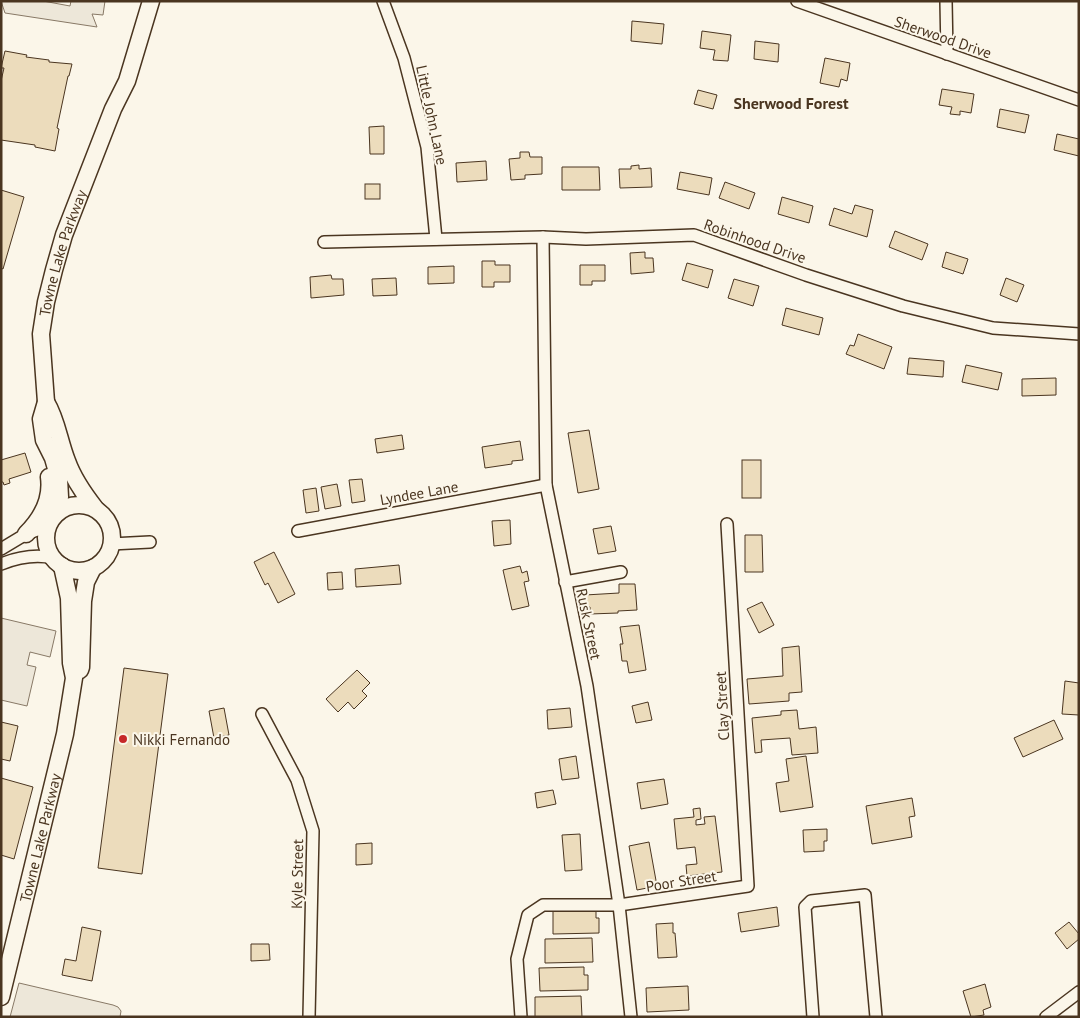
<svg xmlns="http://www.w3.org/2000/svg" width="1080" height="1018" viewBox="0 0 1080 1018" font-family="'PT Sans',sans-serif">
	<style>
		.parking { fill: #ede7d9; stroke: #887966 }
		.building { fill: #ecdcbc; stroke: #4a3520 }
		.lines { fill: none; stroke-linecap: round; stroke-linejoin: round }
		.minor-casing { stroke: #4a3520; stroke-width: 14 }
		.secondary-casing { stroke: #4a3520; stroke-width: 19 }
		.minor { stroke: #fbf6e9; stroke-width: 11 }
		.secondary { stroke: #fbf6e9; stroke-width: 16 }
		.poi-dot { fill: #c62828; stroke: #fbf6e9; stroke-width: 2 }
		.labels { text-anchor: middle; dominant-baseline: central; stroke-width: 4; stroke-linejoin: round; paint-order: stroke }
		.street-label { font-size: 15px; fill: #4a3520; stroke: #fbf6e9 }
		.poi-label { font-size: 15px; fill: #4a3520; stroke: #fbf6e9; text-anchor: start }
		.neighbourhood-label { font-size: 16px; font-weight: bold; fill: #4a3520; stroke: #fbf6e9 }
	</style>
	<rect width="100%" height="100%" fill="#fbf6e9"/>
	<!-- parking -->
	<g class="parking">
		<path d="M1,1H43L70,6L71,1H105L103,15L92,14L97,27L5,13Z"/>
		<path d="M1,618L56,631L50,657L30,652L27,665L36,667L27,706L1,700Z"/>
		<path d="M19,983L113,1005L118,1007L121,1011L120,1017H10Z"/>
	</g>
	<!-- building -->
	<g class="building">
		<path d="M632,21L664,24L662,44L631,41Z"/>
		<path d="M702,31L731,35L728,61L713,60L715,50L700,48Z"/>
		<path d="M755,41L779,44L778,62L754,59Z"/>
		<path d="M5,51L27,55L26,57L49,60V62L72,64L69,76H68L57,128L59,129L55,151L35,147V145L1,140V81L4,68H1Z"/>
		<path d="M825,58L850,63L847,81L841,79L839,87L820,83Z"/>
		<path d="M942,89L974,94L971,113L960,111V115L950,114L952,107L939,105Z"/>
		<path d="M698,90L717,95L713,109L694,104Z"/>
		<path d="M1000,109L1029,115L1025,133L997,127Z"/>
		<path d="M384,126V154H370L369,127Z"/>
		<path d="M1057,134L1079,139V156L1054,150Z"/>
		<path d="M520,152H529L530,157H542V174L525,175V179L511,180L509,159L520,158Z"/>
		<path d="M486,161L487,180L457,182L456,163Z"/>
		<path d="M639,165V169L651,168L652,187L620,188L619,169H631V166Z"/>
		<path d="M562,167H599L600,190H562Z"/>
		<path d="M680,172L712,178L709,195L677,189Z"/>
		<path d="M725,182L755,193L749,209L719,198Z"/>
		<rect x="365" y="184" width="15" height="15"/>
		<path d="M1,190L24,197L3,269L1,268Z"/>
		<path d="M782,197L813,206L809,223L778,214Z"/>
		<path d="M855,205L873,210L867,237L829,225L834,208L852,214Z"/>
		<path d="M895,231L928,244L922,260L889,247Z"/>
		<path d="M645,252V258H653L654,272L631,274L630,253Z"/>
		<path d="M946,252L968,259L963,274L942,267Z"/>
		<path d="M482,261H495V265H510V282H494V287H482Z"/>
		<path d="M687,263L713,270L708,288L682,280Z"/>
		<path d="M580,265H605V281H592V285H580Z"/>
		<path d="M454,266V283L428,284V267Z"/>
		<path d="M331,275L332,279H343L344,295L311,298L310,277Z"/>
		<path d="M396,278L397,295L373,296L372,279Z"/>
		<path d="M1006,278L1024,285L1017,302L1000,295Z"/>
		<path d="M734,279L759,286L753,306L728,298Z"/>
		<path d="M786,308L823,318L819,335L782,325Z"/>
		<path d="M858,334L892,347L884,369L846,354L850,345L854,346Z"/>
		<path d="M909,358L944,361L943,377L907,374Z"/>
		<path d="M966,365L1002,373L998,390L962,382Z"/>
		<path d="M1056,378V395L1022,396V379Z"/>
		<path d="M589,430L599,489L578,493L568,433Z"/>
		<path d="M402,435L404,449L377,453L375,439Z"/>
		<path d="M520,441L523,460L512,461V464L485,468L482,447Z"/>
		<path d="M25,453L31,472L9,479L10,483L4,485L3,482H1V460Z"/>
		<rect x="742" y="460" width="19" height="38"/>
		<path d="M362,479L365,501L352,503L349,480Z"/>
		<path d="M337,484L341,506L325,509L321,487Z"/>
		<path d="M316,488L319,511L306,513L303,490Z"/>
		<path d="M510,520L511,544L494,546L492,521Z"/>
		<path d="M611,526L616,551L598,554L593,529Z"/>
		<path d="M745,535H762L763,572H745Z"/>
		<path d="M274,552L295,594L278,603L268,583L265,585L254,562Z"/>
		<path d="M399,565L401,584L356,587L355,569Z"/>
		<path d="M520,566L522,573L527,571L529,581L524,582L529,606L512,610L503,570Z"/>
		<path d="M342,572L343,589L328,590L327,573Z"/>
		<path d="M619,584H635L637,610L618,611V613L590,614V607H585V595L619,593Z"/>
		<path d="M762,602L774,625L759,633L747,609Z"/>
		<path d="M639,625L646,670L629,673L627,661H622L620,644H623L620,627Z"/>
		<path d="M799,646L802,692L789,693V701L749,704L747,679L783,676L782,648Z"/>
		<path d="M124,668L168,674L142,874L98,868Z"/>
		<path d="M357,670L370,683L362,691L367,696L354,709L348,702L338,712L326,699Z"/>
		<path d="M1065,681L1079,683V715L1062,714Z"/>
		<path d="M648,702L652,720L636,723L632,706Z"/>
		<path d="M224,708L229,735L214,738L209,711Z"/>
		<path d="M570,708L572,727L548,729L547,710Z"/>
		<path d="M797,710L799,729L816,727L818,753L792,755L790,738L761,740L762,752L755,753L752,718L781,715V711Z"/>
		<path d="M1054,720L1063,739L1023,757L1014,738Z"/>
		<path d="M1,722L18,726L10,761L1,759Z"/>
		<path d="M576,756L579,778L562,780L559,759Z"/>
		<path d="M806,756L813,807L780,812L776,783L789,781L786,759Z"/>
		<path d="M1,778L33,787L14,859L1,855Z"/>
		<path d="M664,779L668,804L641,809L637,783Z"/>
		<path d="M553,790L556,804L537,808L535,793Z"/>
		<path d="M912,798L915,816L909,817L912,837L872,844L866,806Z"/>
		<path d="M700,808L701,819L696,820V825L705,824L704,817L715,816L722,872L687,876L686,865L697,864L695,847L677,849L674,819L694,817L693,809Z"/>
		<path d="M827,829V841H824V851L804,852L803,830Z"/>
		<path d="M580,834L582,870L565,871L562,835Z"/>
		<path d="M649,842L657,886L637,890L629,846Z"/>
		<path d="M372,843V864L356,865V844Z"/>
		<path d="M777,907L779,926L741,932L738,913Z"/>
		<path d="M596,910V918H599V933L553,934V911Z"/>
		<path d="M1069,922L1079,934V939L1067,949L1055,933Z"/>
		<path d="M673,923V933H675L677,957L658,958L656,924Z"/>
		<path d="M82,927L101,931L92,981L62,975L65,959L76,961Z"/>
		<path d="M592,938L593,962L545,963V939Z"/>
		<path d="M251,944H269L270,960L251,961Z"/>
		<path d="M584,967V975H588V990L540,991L539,968Z"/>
		<path d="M985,984L991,1007L983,1010L984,1015L971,1017L963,991Z"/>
		<path d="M688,986L689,1010L647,1012L646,988Z"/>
		<path d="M581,996L582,1017H535V997Z"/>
	</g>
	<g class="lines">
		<!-- minor casing -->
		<g class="minor-casing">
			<g id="minor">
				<path d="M383,1L404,58L427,147L436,239"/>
				<path d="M797,1L1079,100"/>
				<path d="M946,1L947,54"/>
				<path d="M543,237L546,485L587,686L619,905L631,1017"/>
				<path d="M324,242L543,237L586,239L694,235L806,275L903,306L993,328L1079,334"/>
				<path d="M298,531L546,485"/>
				<path d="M111,544L150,542"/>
				<path d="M1,549L26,534L48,526"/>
				<path d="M1,564C19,557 35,554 53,558"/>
				<path d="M565,582L621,572"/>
				<path d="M262,714L297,780L313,831L309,1017"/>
				<path d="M521,1017L517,959L528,915L543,905H619L748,886L727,524"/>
				<path d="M813,1017L805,907L811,901L865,895L876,1017"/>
				<path d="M1046,1017L1079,992"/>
			</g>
		</g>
		<!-- secondary casing -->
		<g class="secondary-casing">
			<g id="secondary">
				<path d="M46,402C57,420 59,441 67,461C73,478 84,494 95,508"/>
				<circle cx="79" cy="538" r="33"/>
				<path id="s1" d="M54,516L60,497L59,479L53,458L44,440L41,419L46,402L41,334L46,302L54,270L64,235L113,109L127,81L151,1"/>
				<path d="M26,534C41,519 52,499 49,477"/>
				<path d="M80,670L81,667L83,601L86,582L93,568"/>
				<path id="s2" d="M1,997L65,734L74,678L71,663L69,598L62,566"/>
			</g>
		</g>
		<!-- minor -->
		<use href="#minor" class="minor"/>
		<!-- secondary -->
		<use href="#secondary" class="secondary"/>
	</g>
	<!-- markers -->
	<circle class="poi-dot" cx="123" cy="739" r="5"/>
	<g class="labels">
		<!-- street labels -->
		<g class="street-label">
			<text transform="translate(943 37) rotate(19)">Sherwood Drive</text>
			<text transform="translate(432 115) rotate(78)">Little John Lane</text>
			<text transform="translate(755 241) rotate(19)">Robinhood Drive</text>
			<text stroke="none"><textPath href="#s1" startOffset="271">Towne Lake Parkway</textPath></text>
			<text transform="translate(419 493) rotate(-10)">Lyndee Lane</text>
			<text transform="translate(589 624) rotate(78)">Rusk Street</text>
			<text transform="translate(722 706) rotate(-93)">Clay Street</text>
			<text stroke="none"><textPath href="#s2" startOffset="164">Towne Lake Parkway</textPath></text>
			<text transform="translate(297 874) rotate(-89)">Kyle Street</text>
			<text transform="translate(681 881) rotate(-9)">Poor Street</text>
		</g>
		<!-- poi labels -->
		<g class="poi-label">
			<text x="133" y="739">Nikki Fernando</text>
		</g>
		<!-- neighbourhood labels -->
		<g class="neighbourhood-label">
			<text x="791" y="103">Sherwood Forest</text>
		</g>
	</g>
	<!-- border -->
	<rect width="1080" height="1018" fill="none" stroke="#4a3520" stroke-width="5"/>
</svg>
